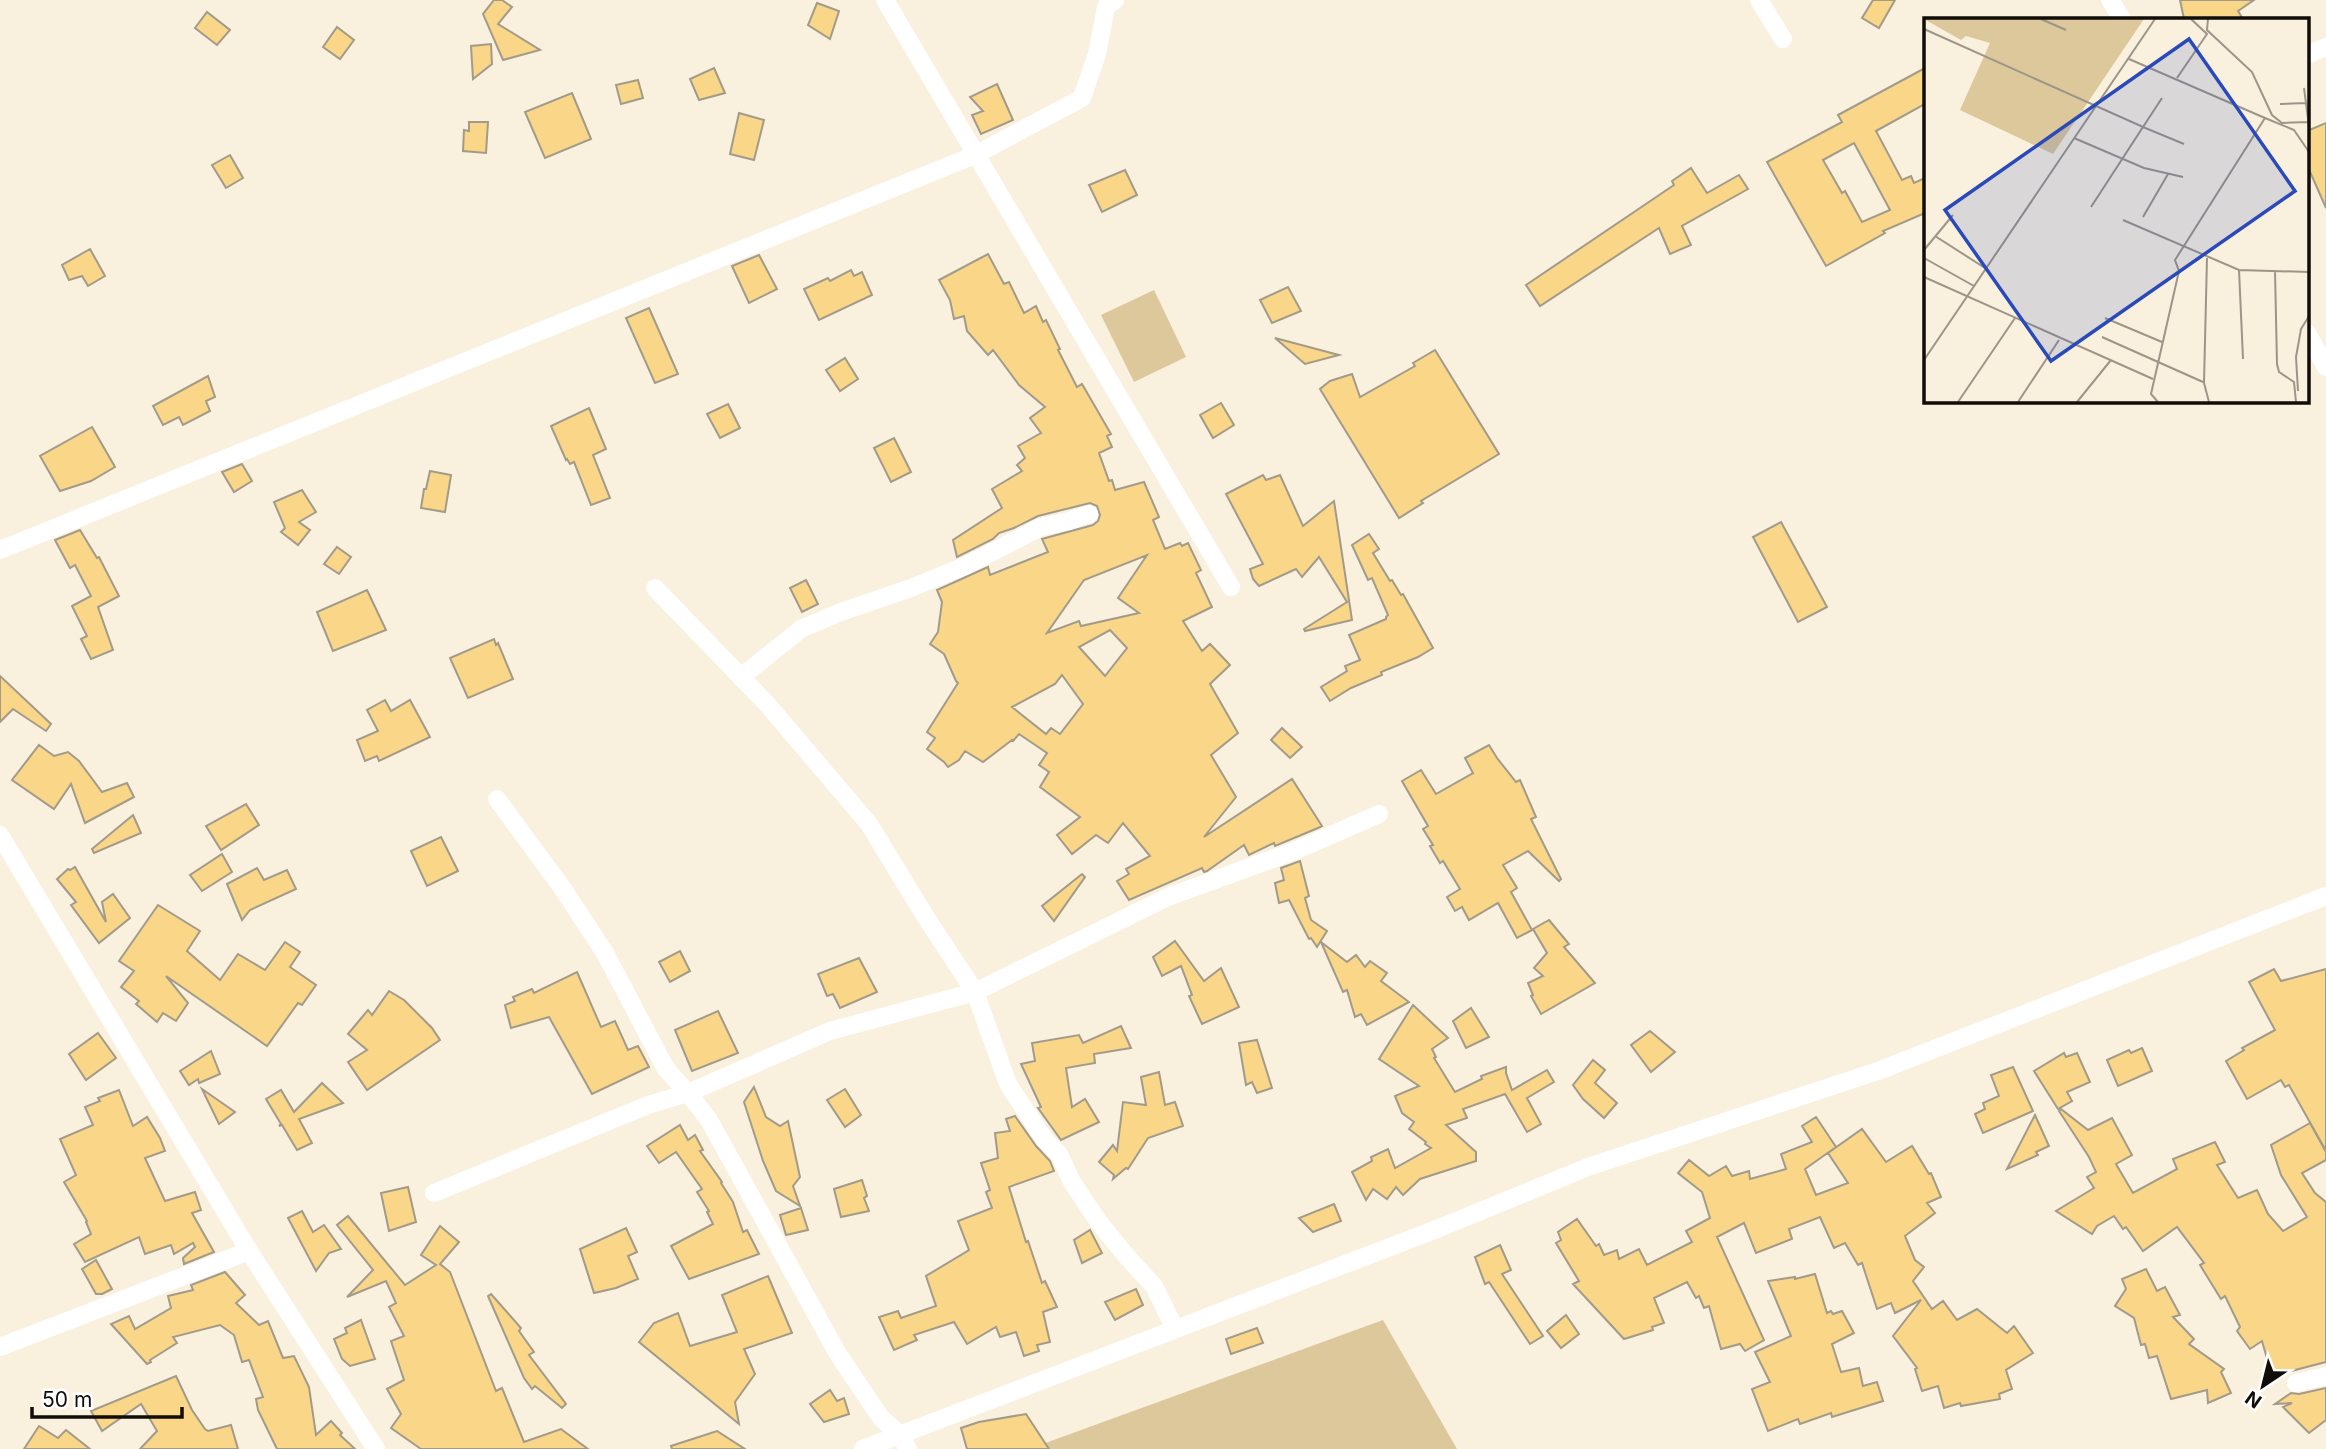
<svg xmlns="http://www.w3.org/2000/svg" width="2326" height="1449" viewBox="0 0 2326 1449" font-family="Inter,sans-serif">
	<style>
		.green { fill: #dcc89a }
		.building { fill: #f9d688; stroke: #a29b89; stroke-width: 2; fill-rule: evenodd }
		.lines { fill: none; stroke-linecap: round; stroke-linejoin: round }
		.street { stroke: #fff; stroke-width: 18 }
		.inset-road { fill: none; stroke: #9c9588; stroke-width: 2 }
		.view { fill: #2a4aba; fill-opacity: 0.15; stroke: #2a4aba; stroke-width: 3.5 }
		.inset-edge { fill: none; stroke: #100d08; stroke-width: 3.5 }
	</style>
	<rect width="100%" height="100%" fill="#f9f0de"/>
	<!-- green -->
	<g class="green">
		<path d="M1154,290L1186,357L1134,382L1101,315Z"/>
		<path d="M1383,1320L1457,1449H1029Z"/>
	</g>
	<!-- building -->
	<g class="building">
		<path d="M494,0H502L512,7L498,24L540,50L503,60L483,14Z"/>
		<path d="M1873,0H1895L1879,28L1862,18Z"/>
		<path d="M2180,0H2254L2238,11L2243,19H2184Z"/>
		<path d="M817,3L839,11L830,39L808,25Z"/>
		<path d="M207,12L230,30L217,45L195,28Z"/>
		<path d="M337,27L354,40L340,59L323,47Z"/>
		<path d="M491,44L492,64L473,79L471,46Z"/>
		<path d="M714,68L725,93L699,100L690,79Z"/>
		<path d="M1925,68V104L1876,131L1902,180L1911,176L1914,183L1925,178V213L1883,231L1885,233L1826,266L1767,162L1842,122L1838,115ZM1854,143L1890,210L1862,222L1845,191L1842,193L1823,160Z"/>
		<path d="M638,80L643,98L621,104L616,85Z"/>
		<path d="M997,84L1013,120L981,134L972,115L983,111L970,97Z"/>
		<path d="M572,93L591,139L545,158L525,112Z"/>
		<path d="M739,113L764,120L754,160L730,154Z"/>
		<path d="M469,122H488L486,153L463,151L464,130L469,131Z"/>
		<path d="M2326,123V208L2307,165V131Z"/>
		<path d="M230,155L243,178L226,188L212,165Z"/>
		<path d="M1691,168L1707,193L1739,175L1748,189L1682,226L1691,245L1670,254L1659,228L1540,306L1526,285L1674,185L1672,181Z"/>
		<path d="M1125,170L1137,195L1102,212L1089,185Z"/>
		<path d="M90,249L105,276L88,286L82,276L69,280L62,265Z"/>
		<path d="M988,254L1004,284L1009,282L1024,313L1036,306L1043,322L1046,320L1060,349L1058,350L1077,387L1082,384L1111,434L1107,436L1112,447L1099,453L1109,481L1112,480L1115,490L1144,482L1159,517L1153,520L1165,549L1180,543L1182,546L1188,543L1201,570L1196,573L1212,607L1183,621L1202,651L1210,644L1230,665L1210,684L1238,733L1211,755L1236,797L1204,837L1292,779L1322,826L1318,828L1275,846L1274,843L1249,855L1244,845L1207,871L1204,872L1202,868L1129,900L1117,881L1129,874L1126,869L1150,856L1123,823L1108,843L1096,835L1072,854L1057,835L1080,817L1040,787L1049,772L1039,765L1047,753L1019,734L1013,741L1012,740L983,762L965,751L959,760L948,767L944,762L927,749L935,738L927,732L958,683L956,681L944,654L930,644L938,632L942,602L937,590L988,567L990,575L1048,552L1042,539L1093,525L1098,521L1100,515L1097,506L1090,503L1038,516L1014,528L999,533L993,539L957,557L953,540L1002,508L992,489L1022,471L1017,465L1025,458L1018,446L1041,433L1030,418L1045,407L1019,385L993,350L988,355L967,331L964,316L954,319L950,300L939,280ZM1147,555L1118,598L1139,613L1081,626L1079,621L1047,633L1084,580ZM1110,630L1127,648L1105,676L1079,647ZM1062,675L1083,704L1060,734L1051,728L1046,734L1012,707L1055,684Z"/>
		<path d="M759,255L777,289L749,303L732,266Z"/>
		<path d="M851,270L854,276L862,272L872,295L819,320L804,289L828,278L830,281Z"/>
		<path d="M1288,287L1301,311L1272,323L1260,300Z"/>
		<path d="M649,308L678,374L655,383L626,318Z"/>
		<path d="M1275,338L1339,355L1305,364Z"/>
		<path d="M1435,350L1499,454L1421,501L1423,503L1399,518L1320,389L1330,381L1352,374L1360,397L1415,366L1413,363Z"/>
		<path d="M845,358L858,379L840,391L826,370Z"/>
		<path d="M208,376L215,397L206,401L210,411L183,425L179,417L163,425L153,406Z"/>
		<path d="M1221,403L1234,425L1213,438L1200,415Z"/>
		<path d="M728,404L740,428L720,438L707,414Z"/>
		<path d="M589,408L606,449L593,455L610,498L591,505L574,462L570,464L567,459L566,460L551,426Z"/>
		<path d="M92,427L115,467L91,481L60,491L40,456Z"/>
		<path d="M894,438L911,472L891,482L874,448Z"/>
		<path d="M242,464L252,481L234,492L222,472Z"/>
		<path d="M430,471L451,475L445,512L421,508L424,489H426Z"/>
		<path d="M1263,475L1266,480L1280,475L1303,526L1334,501L1352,620L1305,631L1304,629L1347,602L1319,557L1302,577L1296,569L1259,586L1253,579L1250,569L1263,564L1226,494Z"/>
		<path d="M302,490L316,512L299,522L310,530L298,545L281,532L285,528L274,502Z"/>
		<path d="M1781,522L1827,607L1798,622L1753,537Z"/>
		<path d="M80,530L97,558L99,557L119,596L98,607L113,650L91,659L81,639L87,636L72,606L91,596L75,565L70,568L55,540Z"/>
		<path d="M1369,534L1379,549L1373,553L1390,581L1392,580L1401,595L1403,594L1433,648L1418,657L1381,672L1382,675L1351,688L1330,701L1321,687L1347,671L1345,666L1360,660L1349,635L1386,619V617L1388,615L1372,578L1368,580L1352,545Z"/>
		<path d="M337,547L351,557L339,574L324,564Z"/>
		<path d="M806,580L818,604L802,612L790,588Z"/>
		<path d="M367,590L386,630L333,651L317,612Z"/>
		<path d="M494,639L496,645L498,643L513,679L468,698L450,658Z"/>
		<path d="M0,676L51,724L46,731L13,709L0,722Z"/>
		<path d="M385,700L391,711L410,700L430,737L379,761L377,756L365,761L357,740L378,731L367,710Z"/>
		<path d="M1282,728L1302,747L1290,758L1271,740Z"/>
		<path d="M39,745L54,756L68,752L79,761L102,792L127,783L134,797L85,823L71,784L54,809L12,780Z"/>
		<path d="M1489,745L1497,758L1516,782L1520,780L1536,817L1531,819L1561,879L1559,881L1528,851L1503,865L1517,888L1511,892L1532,930L1517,938L1498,903L1469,920L1462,907L1455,911L1447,897L1460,889L1443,861L1440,863L1430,846L1433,845L1423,829L1428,826L1402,781L1421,770L1436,794L1473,773L1465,758Z"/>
		<path d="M246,804L259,825L221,850L206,826Z"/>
		<path d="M133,815L141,833L94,853L92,849Z"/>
		<path d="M441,837L458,871L427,886L411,851Z"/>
		<path d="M222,854L232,872L202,891L190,875Z"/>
		<path d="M1300,861L1309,896L1305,898L1311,920L1327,931L1317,947L1311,938L1309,939L1289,900L1279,903L1275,883L1284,880L1281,868Z"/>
		<path d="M75,867L106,922L102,902L113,894L130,918L99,943L71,905L76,902L57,879L68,869L70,870Z"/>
		<path d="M257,868L264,880L287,870L296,889L250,910L242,920L227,884Z"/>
		<path d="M1082,874L1085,877L1054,921L1042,906Z"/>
		<path d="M158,905L200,931L187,951L220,980L238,954L265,970L285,942L300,952L290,967L316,985L302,1005L298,1003L267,1046L166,976L188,1003L176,1021L163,1013L157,1022L136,1004L139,1001L121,987L134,971L119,961Z"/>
		<path d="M1549,920L1569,944L1564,947L1595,983L1541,1014L1531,996L1533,995L1528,983L1543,976L1534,968L1547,953L1533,929Z"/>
		<path d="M1175,941L1204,981L1221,968L1239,1007L1202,1024L1189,996L1192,995L1181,966L1162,976L1153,957Z"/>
		<path d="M1321,942L1347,962L1356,955L1365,967L1370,961L1387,973L1381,981L1409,1002L1367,1025L1361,1014L1355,1017L1347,990L1343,992Z"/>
		<path d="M680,951L690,971L670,982L659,962Z"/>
		<path d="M859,958L877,992L840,1008L833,994L827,996L818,974Z"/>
		<path d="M2274,969L2281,981L2326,969V1151L2289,1085L2285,1087L2281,1080L2247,1099L2226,1061L2244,1050L2242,1048L2275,1030L2249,982Z"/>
		<path d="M577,972L601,1027L615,1021L628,1050L638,1046L649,1067L592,1094L549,1017L511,1028L505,1005L515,1001L513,997L532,989L534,993Z"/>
		<path d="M389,991L404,1000L432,1028L440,1040L367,1090L348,1062L367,1050L348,1034L368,1010L372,1015Z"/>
		<path d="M1413,1005L1448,1038L1432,1049L1436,1057L1434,1058L1455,1092L1482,1079L1481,1076L1506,1067V1073L1512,1090L1547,1070L1554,1082L1527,1098L1541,1124L1527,1132L1505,1094L1463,1109L1467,1118L1446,1125L1476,1152V1161L1420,1179L1403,1195L1396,1187L1387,1199L1373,1189L1366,1200L1352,1172L1372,1161L1371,1157L1388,1149L1395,1168L1431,1148L1425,1144L1426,1142L1409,1129L1414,1122L1402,1113L1395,1096L1419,1086L1379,1059Z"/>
		<path d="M1471,1008L1489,1037L1466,1048L1453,1021Z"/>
		<path d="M718,1011L738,1053L692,1071L675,1030Z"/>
		<path d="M1121,1026L1131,1048L1094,1054L1095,1063L1066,1068L1072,1107L1085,1099L1099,1122L1061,1140L1038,1108L1041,1107L1021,1064L1035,1061L1032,1043L1079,1035L1083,1043Z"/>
		<path d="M1650,1031L1675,1052L1651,1072L1631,1045Z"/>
		<path d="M98,1033L116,1058L86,1080L69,1054Z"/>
		<path d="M1257,1040L1272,1088L1257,1093L1252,1082L1246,1085L1239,1043Z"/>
		<path d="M2142,1048L2152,1071L2118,1086L2107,1060L2129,1050L2131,1053Z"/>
		<path d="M211,1051L220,1074L199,1083L198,1079L189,1085L180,1071Z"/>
		<path d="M2064,1053L2066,1057L2077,1053L2090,1082L2067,1092L2072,1101L2058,1109L2034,1071Z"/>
		<path d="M1593,1060L1605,1070L1595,1083L1617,1103L1604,1118L1583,1099L1573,1085Z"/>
		<path d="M2013,1067L2033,1111L1983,1133L1975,1114L1985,1109L1983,1103L1999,1096L1991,1075Z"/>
		<path d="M1159,1072L1165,1105L1175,1102L1183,1126L1148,1138L1128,1169L1126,1168L1113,1179L1114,1175L1099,1162L1113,1145L1117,1151L1123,1102L1146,1105L1141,1077Z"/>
		<path d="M322,1083L343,1103L299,1119L312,1143L297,1150L282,1125L279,1126L281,1124L266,1099L281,1090L294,1112Z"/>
		<path d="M754,1087L766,1117L780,1126L788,1121L800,1177L793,1186L800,1206L776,1191L763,1161L744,1102Z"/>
		<path d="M202,1089L235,1112L219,1124Z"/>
		<path d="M845,1089L861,1115L845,1127L827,1100Z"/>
		<path d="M119,1090L133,1126L147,1117L160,1138L165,1151L145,1158L165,1201L195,1192L201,1210L192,1213L214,1252L184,1264L183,1258L195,1247L193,1243L174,1254L171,1245L145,1254L139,1237L85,1262L74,1244L91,1234L86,1222L87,1221L64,1182L76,1175L60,1139L93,1125L85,1107L100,1101L98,1098Z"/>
		<path d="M2061,1109L2088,1130L2112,1118L2132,1155L2116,1164L2133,1193L2177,1169L2173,1159L2215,1142L2225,1162L2217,1165L2238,1198L2257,1190L2268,1214L2283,1231L2307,1217L2281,1175L2271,1145L2310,1123L2326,1152V1160L2302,1173L2315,1193L2326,1202V1362L2272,1376L2262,1341L2250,1349L2237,1331L2240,1327L2225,1296L2221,1299L2200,1265L2204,1263L2177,1227L2143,1251L2126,1227L2123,1229L2114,1216L2097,1226L2092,1234L2056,1211L2094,1188L2087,1177L2096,1172L2089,1157L2059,1111Z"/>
		<path d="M2035,1115L2049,1146L2036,1152L2038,1155L2007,1169Z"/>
		<path d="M1015,1116L1036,1146L1050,1161L1054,1171L1009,1187L1026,1242L1028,1241L1042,1283L1045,1281L1057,1307L1043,1312L1050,1342L1037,1345L1039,1351L1024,1356L1016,1332L1000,1337L996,1327L967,1344L954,1322L914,1335L917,1340L894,1350L879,1317L898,1311L901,1318L936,1306L926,1276L969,1250L958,1221L992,1208L986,1192L990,1190L981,1163L998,1158L995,1133L1010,1131L1006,1119Z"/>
		<path d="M1816,1117L1836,1147L1805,1169L1816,1195L1848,1183L1828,1153L1862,1129L1886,1162L1912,1146L1929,1174L1931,1173L1941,1197L1927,1203L1935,1213L1905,1236L1915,1260L1924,1267L1913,1281L1932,1309L1943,1301L1957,1320L1977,1309L2007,1333L2014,1326L2033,1353L2006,1370L2012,1389L1999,1394L2000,1399L1961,1406L1960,1403L1944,1408L1938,1386L1922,1391L1915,1369L1917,1368L1893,1336L1921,1300L1895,1313L1891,1303L1877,1309L1862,1263L1858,1265L1845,1243L1834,1248L1820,1217L1789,1229L1792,1239L1756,1253L1744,1223L1717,1237L1764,1340L1745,1351L1740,1344L1721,1349L1709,1306L1704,1308L1699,1296L1696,1298L1687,1282L1654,1298L1664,1323L1652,1327L1653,1330L1624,1339L1573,1284L1579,1281L1556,1243L1561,1240L1558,1232L1577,1219L1596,1246L1599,1244L1604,1255L1617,1250L1619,1259L1639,1249L1647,1265L1692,1242L1686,1231L1710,1218L1702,1192L1678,1173L1689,1160L1709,1176L1726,1166L1732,1176L1749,1171L1750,1179L1786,1169L1781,1154L1812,1142L1802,1126Z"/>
		<path d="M680,1125L688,1140L695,1135L703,1150L700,1151L722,1182L721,1183L733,1202L743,1232L747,1230L759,1254L689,1279L671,1246L713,1224L707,1212L709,1211L697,1192L702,1189L676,1152L659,1163L647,1146Z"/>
		<path d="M862,1180L867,1196L864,1198L869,1211L841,1217L834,1189Z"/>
		<path d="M408,1187L416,1222L389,1231L381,1193Z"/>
		<path d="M1334,1204L1341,1221L1313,1232L1299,1218Z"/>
		<path d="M801,1208L808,1230L786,1235L780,1215Z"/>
		<path d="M302,1211L313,1232L324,1225L341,1249L329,1253L316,1271L288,1218Z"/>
		<path d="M348,1216L405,1285L436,1265L421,1255L440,1226L459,1242L440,1264L450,1272L496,1391L502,1388L524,1442L561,1429L588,1449H421L391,1428L401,1414L387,1389L404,1380L391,1341L404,1336L389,1307L396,1303L386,1281L347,1297L373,1270L337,1225Z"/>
		<path d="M626,1228L637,1252L628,1256L638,1279L616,1288L594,1293L580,1249Z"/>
		<path d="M1090,1230L1102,1253L1082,1263L1074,1240Z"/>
		<path d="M1500,1245L1511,1270L1502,1274L1543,1336L1530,1344L1489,1282L1485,1284L1475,1257Z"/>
		<path d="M96,1260L112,1289L102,1294H96L82,1269Z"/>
		<path d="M2146,1269L2157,1291L2165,1287L2180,1315L2173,1317L2194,1339L2189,1344L2224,1369L2221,1372L2231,1393L2208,1403L2207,1390L2171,1399L2157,1356L2149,1358L2145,1344L2141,1345L2134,1318L2115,1306L2126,1289L2122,1279Z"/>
		<path d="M225,1272L245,1295L236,1303L259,1325L268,1321L283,1358L294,1356L309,1387L316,1435L331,1421L342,1433L340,1435L355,1449H277L258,1410L256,1399L263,1397L249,1360L242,1362L234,1335L220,1325L173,1337L177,1343L150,1360L151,1362L147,1364L111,1324L129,1316L135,1329L171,1308L168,1296L193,1290L191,1285Z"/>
		<path d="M1815,1274L1827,1313L1831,1311L1833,1314L1842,1311L1854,1333L1832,1344L1841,1372L1859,1368L1863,1386L1877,1382L1883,1401L1832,1417L1831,1413L1800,1424L1798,1419L1768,1431L1752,1389L1770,1382L1755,1352L1791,1336L1768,1281L1795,1277V1279Z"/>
		<path d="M768,1276L792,1333L744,1349L755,1374L735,1402L739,1424L639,1342L654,1323L678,1313L690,1346L737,1332L722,1295Z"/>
		<path d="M1136,1289L1143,1305L1115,1320L1105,1302Z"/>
		<path d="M491,1294L521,1328L519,1331L534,1352L529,1355L566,1404L562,1408L535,1386L532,1389L524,1378L488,1296Z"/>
		<path d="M1566,1315L1579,1334L1561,1348L1547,1331Z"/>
		<path d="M361,1320L375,1359L350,1366L342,1359L334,1339L347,1333L345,1328Z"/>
		<path d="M1257,1328L1263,1343L1231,1354L1226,1339Z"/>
		<path d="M176,1376L192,1410L205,1429L208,1431L231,1425L238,1449H140L157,1431L141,1404L102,1431L91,1411Z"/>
		<path d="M2326,1388V1420L2309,1433L2283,1407L2292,1403L2275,1404L2291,1393L2299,1394Z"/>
		<path d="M830,1390L837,1401L844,1398L849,1414L824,1422L810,1404Z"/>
		<path d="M1026,1414L1049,1449H967L961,1428L979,1422Z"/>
		<path d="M39,1426L58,1438L66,1430L90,1449H24Z"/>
		<path d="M717,1431L745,1449H672L671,1446Z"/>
	</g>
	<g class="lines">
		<!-- street -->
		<g class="street">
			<path d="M885,0L1231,587"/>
			<path d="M1759,0L1783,39"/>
			<path d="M2110,0L2122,19"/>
			<path d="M2307,55L2326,47"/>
			<path d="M2307,333L2326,367"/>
			<path d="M0,550L975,155L1082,98L1097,54L1106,7L1115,0"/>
			<path d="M655,588L767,704L869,824L927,919L975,992L1008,1084L1045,1140L1059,1154L1072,1182L1098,1221L1128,1258L1154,1286L1175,1329"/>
			<path d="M741,677L801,629L838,613L911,588L965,566L1041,527L1069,521L1089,514"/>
			<path d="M497,799L563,889L605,953L666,1069L688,1093L830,1031L975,992L1168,897L1297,850L1379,814"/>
			<path d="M0,835L249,1251L376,1449"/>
			<path d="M434,1193L648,1105L688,1093L709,1120L838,1354L881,1418L900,1435L908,1449"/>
			<path d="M0,1347L249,1251"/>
			<path d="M2296,1383L2326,1376"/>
			<path d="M863,1449L1437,1229L1588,1167L1878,1071L2326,896"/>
		</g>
	</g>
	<!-- overview -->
	<g transform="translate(1924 18)">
		<rect width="385" height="385" fill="#f9f0de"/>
		<path d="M0,1H220L129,136L36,92L66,25L42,18L37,22Z" fill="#dcc89a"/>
		<path class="inset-road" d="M117,1L142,12M284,1L283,12L328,54L348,97L358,105L384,104M0,11L219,109L238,80M205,41L341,100L251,242L255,253L227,376L234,384M253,60L283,16L267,1M380,70L385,108M356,86L382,85M341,100L370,112L385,134M150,120L220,150L259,159M167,189L219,109L260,126M219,199L244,156M199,202L315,252L385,254M11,218L61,250M0,232L29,197M0,240L50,268M283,240L280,365L285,384M315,252L319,341M351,253L353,346L355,354L370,364L372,384M0,259L229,361M181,300L238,324M178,319L279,364M0,342L231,1M374,373L372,339L377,311L385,298M34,384L91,300M94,384L135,322M153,384L187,342"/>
		<path class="view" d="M265,21L371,173L127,343L21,192Z"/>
		<rect width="385" height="385" class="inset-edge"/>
	</g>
	<!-- north arrow -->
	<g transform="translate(2263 1386) rotate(215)" stroke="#fefefe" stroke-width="5" paint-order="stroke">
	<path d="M0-5L12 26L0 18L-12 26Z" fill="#100d08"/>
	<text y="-10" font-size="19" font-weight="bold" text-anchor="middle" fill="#100d08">N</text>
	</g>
	<!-- scale -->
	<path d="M32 1407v10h150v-10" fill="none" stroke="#100d08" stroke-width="3.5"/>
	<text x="42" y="1407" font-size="21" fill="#100d08" stroke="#fefefe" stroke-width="5" paint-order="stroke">50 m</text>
</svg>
